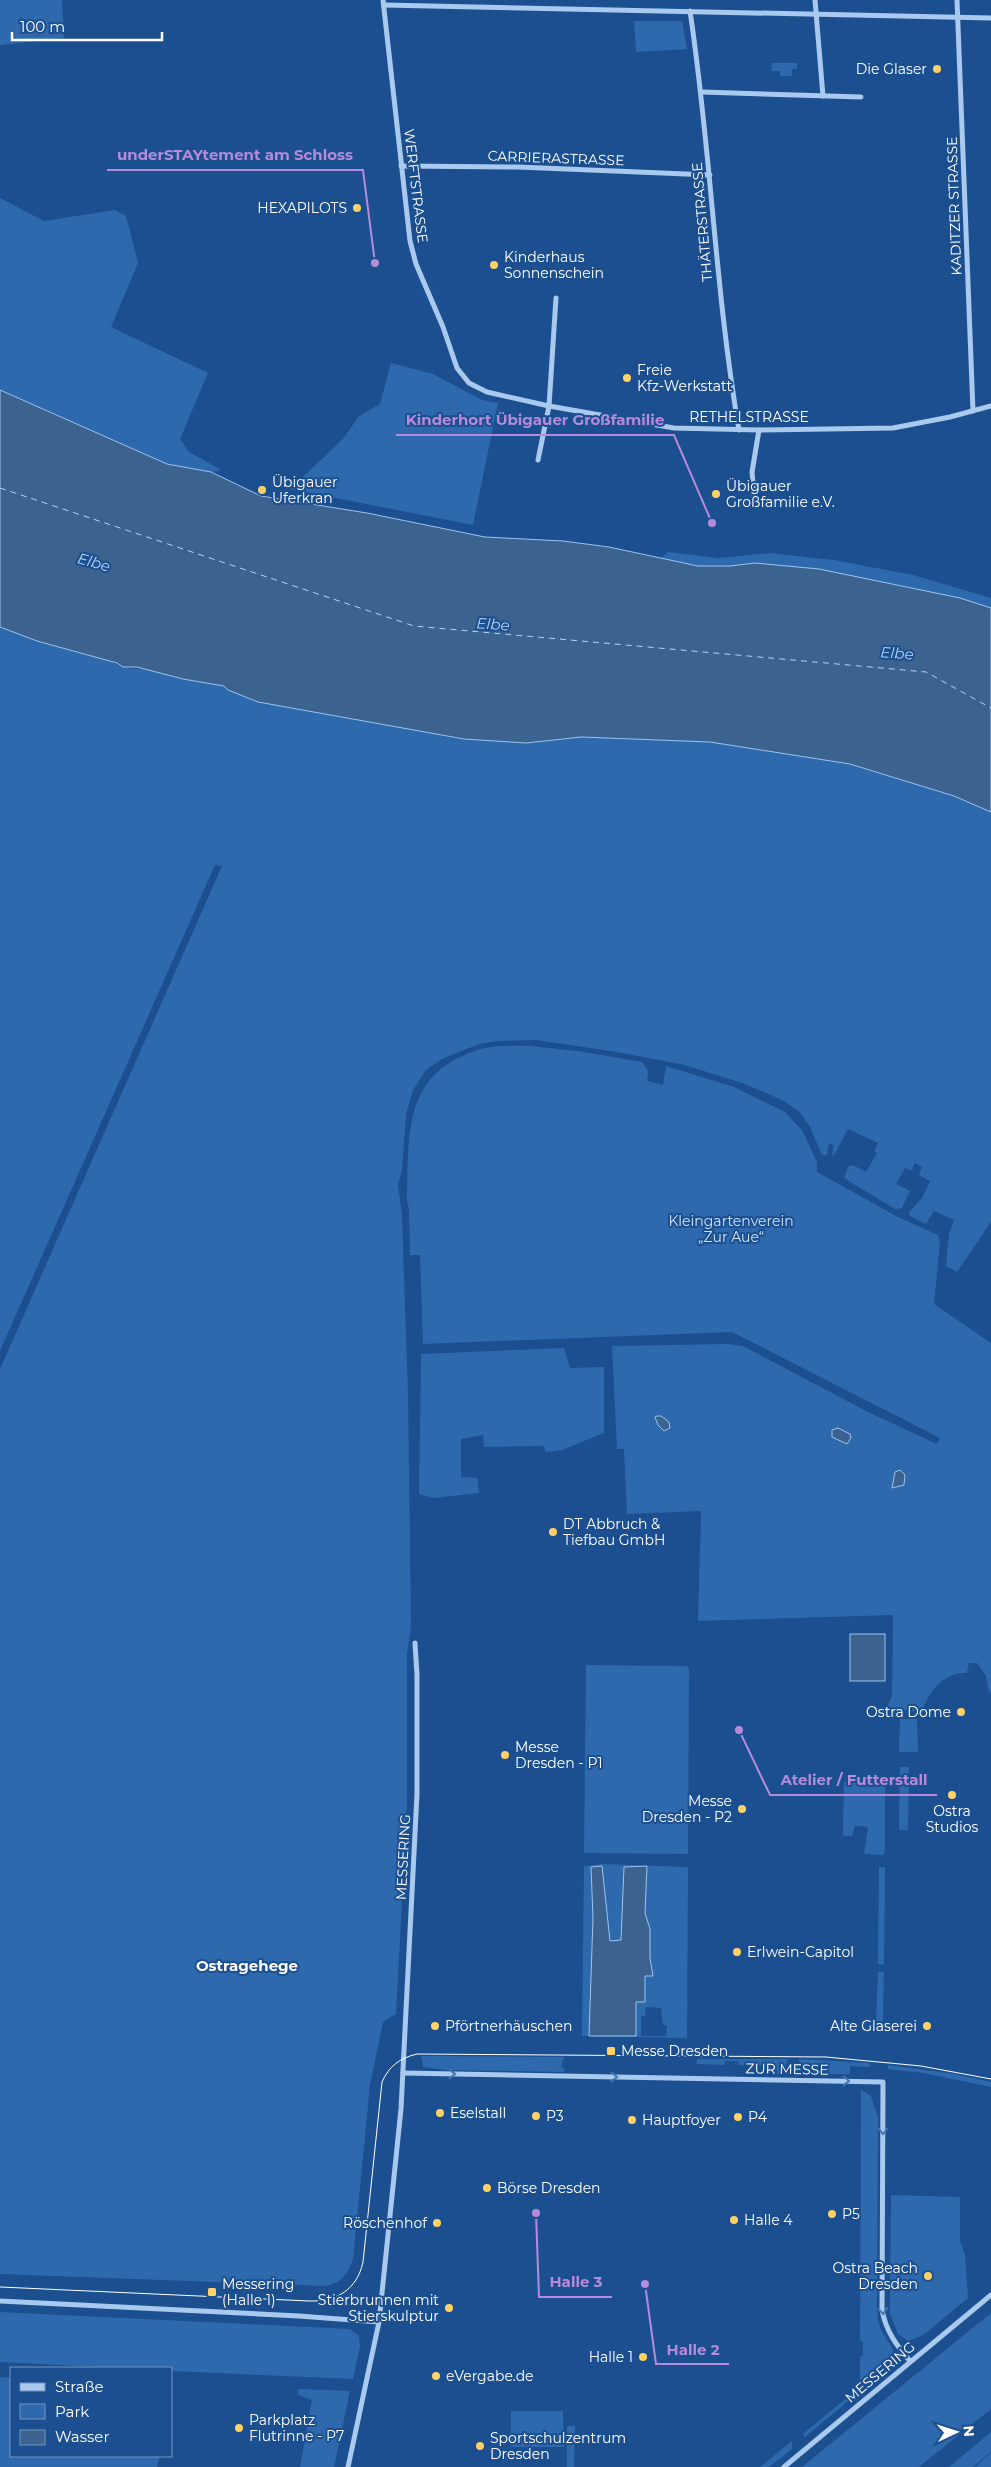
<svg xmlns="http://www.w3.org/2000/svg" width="991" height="2467" viewBox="0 0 991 2467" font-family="Montserrat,sans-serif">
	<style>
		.green { fill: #2e69ad; fill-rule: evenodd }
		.water { fill: #3c6290; stroke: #9cc4f0 }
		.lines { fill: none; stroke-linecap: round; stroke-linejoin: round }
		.ferry { stroke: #b5d3f5; stroke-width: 1; stroke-dasharray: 6 5; stroke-linecap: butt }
		.minor { stroke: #a9c9ee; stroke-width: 5 }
		.tram { stroke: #fff; stroke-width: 1 }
		.oneway { stroke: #4674ac }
		.poi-dot { fill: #ffd166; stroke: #1b4f8f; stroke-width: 2 }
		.labels { text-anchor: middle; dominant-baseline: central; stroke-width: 4; stroke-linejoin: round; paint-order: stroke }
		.poi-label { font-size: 14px; fill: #fff; stroke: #1b4f8f; text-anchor: start }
		.street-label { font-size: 14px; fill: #fff; stroke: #1b4f8f }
		.park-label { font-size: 14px; fill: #cfe3fa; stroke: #1b4f8f }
		.water-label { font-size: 15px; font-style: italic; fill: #b5d3f5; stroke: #1b4f8f }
		.neighbourhood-label { font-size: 15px; font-weight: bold; fill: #fff; stroke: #1b4f8f }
		.leader { fill: none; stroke: #b68bdc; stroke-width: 2 }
		.callout-dot { fill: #b68bdc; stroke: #1b4f8f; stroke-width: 2 }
		.callout-label { font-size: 15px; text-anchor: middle; font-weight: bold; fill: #b68bdc; stroke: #1b4f8f; stroke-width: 4; stroke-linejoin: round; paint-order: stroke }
	</style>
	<rect width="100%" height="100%" fill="#1b4f8f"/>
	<!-- green -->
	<g class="green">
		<path d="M0,0H62L64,38L0,45Z"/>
		<path d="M634,21H682L687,49L636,52Z"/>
		<path d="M772,63H797V69H792V76H780V71H771Z"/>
		<path d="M0,198L44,221L115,210L126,216L138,263L111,327L208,373L180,439L189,452L220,469V471L211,472L167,464L0,390Z"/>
		<path d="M391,363L433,374L482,400L498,403L473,525L290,489L343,439L359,416L380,404Z"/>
		<path d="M668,552L719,558L770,553L834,560L913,575L991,598V608L960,598L899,585L730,566H698L661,558Z"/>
		<path d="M0,627L37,641L101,658L127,668L145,669L183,679L224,686L228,690L258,702L464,739L526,743L581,737L710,742L850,764L954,796L991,812V1222L957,1272L946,1266L949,1234L954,1220L934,1211L926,1224L910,1216L909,1212L922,1198L930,1181L919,1175L922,1167L915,1163L911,1171L905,1168L896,1184L910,1191L902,1208L895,1209L844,1178L848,1167L853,1165L866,1172L877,1153L874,1151L878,1143L848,1129L834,1155L832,1156L834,1145L829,1144L827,1155H822L810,1127L800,1112L782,1100L745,1084L685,1065L617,1052L536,1040L498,1041L479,1044L442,1059L426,1070L413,1090L406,1114L402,1170L398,1185L402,1215L408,1395L411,1625L407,1654V1807L396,2014L383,2022L370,2085L353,2259C347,2275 342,2283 325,2286L0,2274V1369L222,866L215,865L0,1351Z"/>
		<path d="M531,1046L577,1051L642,1062L648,1071L647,1081L663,1085L666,1066L734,1087L785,1112L802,1130L817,1162V1172L898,1217L938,1235L940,1242L934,1304L991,1343V1693L989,1692L986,1676L977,1663H969L967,1673C944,1672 929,1691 922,1711L886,1710L892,1696L893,1615L698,1621L701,1511L627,1514L624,1449H617L612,1346L728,1344L743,1346L868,1412L937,1444L940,1438L732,1332L423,1344L420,1255H410L409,1209L407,1200C409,1148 402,1087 456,1059C465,1055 475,1050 485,1048C500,1045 516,1046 531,1046Z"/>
		<path d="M564,1348L570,1368L604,1367V1433L562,1450L546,1452L543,1446L484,1447L483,1435L461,1439V1477L477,1478L479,1493L433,1498L419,1494L421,1354Z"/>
		<path d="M586,1665L686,1666L689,1668L688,1854L584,1853Z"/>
		<path d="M900,1719H917L918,1752H899Z"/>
		<path d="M900,1767H909L908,1830H899Z"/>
		<path d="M844,1782L885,1783V1852L883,1855L864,1854L868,1827L855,1826L852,1836H843Z"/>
		<path d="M602,1864L688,1867L687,2038L582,2036L584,1866ZM646,2007L661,2008L663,2025H667L666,2036H641V2016H645Z"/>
		<path d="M879,1867H885L884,1965L878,1964Z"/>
		<path d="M878,1972H884L883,2021H876Z"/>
		<path d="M421,2056L564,2057L561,2067L564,2068V2072L444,2070L423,2067Z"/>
		<path d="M697,2059H788L782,2074H777V2066L738,2065V2061H725L724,2065L697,2064Z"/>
		<path d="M798,2059L870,2063V2067L850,2066V2074H804Z"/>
		<path d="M888,2065L955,2074L991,2082V2087L923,2073L888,2069Z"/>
		<path d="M861,2090L871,2096L878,2117L877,2307C877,2313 878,2321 880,2327C885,2341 902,2352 890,2366L804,2438V2433L860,2387V2357L863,2356V2341H860Z"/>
		<path d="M891,2195L960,2197V2241L965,2255L968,2298L923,2335L908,2341L898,2334L890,2313Z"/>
		<path d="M0,2312L350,2329L359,2336L360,2346L353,2379L171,2371V2368H118L0,2362Z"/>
		<path d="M991,2313V2409L919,2467H802Z"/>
		<path d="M0,2377L11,2378V2456H160L157,2467H0Z"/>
		<path d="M298,2389L350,2391L334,2467H300L312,2400L298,2395Z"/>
		<path d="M511,2411H563L564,2447H511Z"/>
		<path d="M567,2426H575L574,2467H567Z"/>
		<path d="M991,2432V2452L973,2467H949Z"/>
		<path d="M792,2441V2449L769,2467H760Z"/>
		<path d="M991,2453V2467H975Z"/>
	</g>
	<!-- water -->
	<g class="water">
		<path d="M0,390L167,464L211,472L261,496L367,513L485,537L563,541L609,547L698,566H730L755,563L819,569L960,598L991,608V812L954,796L850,764L710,742L581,737L526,743L464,739L258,702L228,690L224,686L183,679L137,667H123L117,663L37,641L0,627Z"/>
		<path d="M657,1416H661L669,1422L670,1428L664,1431L658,1425L655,1417Z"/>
		<path d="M838,1428L850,1434L851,1438L847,1444L832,1437V1430Z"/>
		<path d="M900,1470L905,1475L904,1485L892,1488L895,1472Z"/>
		<rect x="850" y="1634" width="35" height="47"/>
		<path d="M602,1866L610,1941L621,1940L624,1867L647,1866L645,1913L650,1929V1958L653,1976H645V2002H636V2036H589L593,1918L591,1867Z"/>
	</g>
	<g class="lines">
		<!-- ferry -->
		<path class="ferry" d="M0,488L414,626L926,672L991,708"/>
		<!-- minor -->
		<g class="minor">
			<path d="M383,0L410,241L416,264L443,327L457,368L469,383L487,392L549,406L674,428L759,430L893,428L950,417L991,406"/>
			<path d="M815,0L823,96"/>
			<path d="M957,0L973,411"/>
			<path d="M384,5L991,18"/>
			<path d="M690,11C711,150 715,291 739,430"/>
			<path d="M702,92L861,97"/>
			<path d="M401,166L518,167L710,175"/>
			<path d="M538,460L549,406L556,298"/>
			<path d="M755,506L752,472L759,430"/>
			<path d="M403,2073L883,2082L882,2310C886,2331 896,2345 910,2361"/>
			<path d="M0,2301L299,2316L379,2322"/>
			<path d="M348,2467L379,2322L401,2109L417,1794V1675L415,1643"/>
			<path d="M784,2467L991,2295"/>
		</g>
		<!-- tram -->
		<path class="tram" d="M0,2287L309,2301C336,2302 357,2290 363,2262L382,2082C389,2066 400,2058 417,2054L826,2057L921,2066L991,2079"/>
	</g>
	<!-- one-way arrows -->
	<defs><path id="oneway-chevron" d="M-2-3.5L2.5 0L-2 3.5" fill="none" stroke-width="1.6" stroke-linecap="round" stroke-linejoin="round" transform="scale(1.25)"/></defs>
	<g class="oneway">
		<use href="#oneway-chevron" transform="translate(452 2074) rotate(1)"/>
		<use href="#oneway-chevron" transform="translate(614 2077) rotate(1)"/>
		<use href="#oneway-chevron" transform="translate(846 2081) rotate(1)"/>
		<use href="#oneway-chevron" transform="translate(883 2131) rotate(90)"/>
		<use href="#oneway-chevron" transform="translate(883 2311) rotate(84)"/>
	</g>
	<!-- markers -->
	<g class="poi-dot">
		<circle cx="937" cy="69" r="5"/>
		<circle cx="357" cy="208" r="5"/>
		<circle cx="494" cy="265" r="5"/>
		<circle cx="627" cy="378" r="5"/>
		<circle cx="262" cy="490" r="5"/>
		<circle cx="716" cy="494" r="5"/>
		<circle cx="553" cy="1532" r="5"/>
		<circle cx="961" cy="1712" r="5"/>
		<circle cx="505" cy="1755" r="5"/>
		<circle cx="952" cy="1795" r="5"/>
		<circle cx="742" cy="1809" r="5"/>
		<circle cx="737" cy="1952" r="5"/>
		<circle cx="435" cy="2026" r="5"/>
		<circle cx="927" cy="2026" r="5"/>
		<rect x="606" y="2046" width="10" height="10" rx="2.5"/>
		<circle cx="440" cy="2113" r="5"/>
		<circle cx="536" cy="2116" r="5"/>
		<circle cx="738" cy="2117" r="5"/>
		<circle cx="632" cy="2120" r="5"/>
		<circle cx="487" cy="2188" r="5"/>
		<circle cx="832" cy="2214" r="5"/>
		<circle cx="734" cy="2220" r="5"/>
		<circle cx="437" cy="2223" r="5"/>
		<circle cx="928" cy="2276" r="5"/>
		<rect x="207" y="2287" width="10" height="10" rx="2.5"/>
		<circle cx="449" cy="2308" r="5"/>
		<circle cx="643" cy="2357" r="5"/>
		<circle cx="436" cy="2376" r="5"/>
		<circle cx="239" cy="2428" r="5"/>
		<circle cx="480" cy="2446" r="5"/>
	</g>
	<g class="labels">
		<!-- poi labels -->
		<g class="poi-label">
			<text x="927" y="69" text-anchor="end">Die Glaser</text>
			<text x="347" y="208" text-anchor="end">HEXAPILOTS</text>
			<text x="504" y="257">Kinderhaus<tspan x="504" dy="16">Sonnenschein</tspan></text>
			<text x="637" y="370">Freie<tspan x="637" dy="16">Kfz-Werkstatt</tspan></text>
			<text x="272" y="482">Übigauer<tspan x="272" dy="16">Uferkran</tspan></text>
			<text x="726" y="486">Übigauer<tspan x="726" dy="16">Großfamilie e.V.</tspan></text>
			<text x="563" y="1524">DT Abbruch &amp;<tspan x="563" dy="16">Tiefbau GmbH</tspan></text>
			<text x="951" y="1712" text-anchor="end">Ostra Dome</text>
			<text x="515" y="1747">Messe<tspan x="515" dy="16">Dresden - P1</tspan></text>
			<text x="732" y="1801" text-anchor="end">Messe<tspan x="732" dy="16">Dresden - P2</tspan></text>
			<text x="952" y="1811" text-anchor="middle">Ostra<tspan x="952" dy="16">Studios</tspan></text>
			<text x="747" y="1952">Erlwein-Capitol</text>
			<text x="445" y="2026">Pförtnerhäuschen</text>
			<text x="917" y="2026" text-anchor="end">Alte Glaserei</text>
			<text x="621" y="2051">Messe Dresden</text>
			<text x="450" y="2113">Eselstall</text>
			<text x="546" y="2116">P3</text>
			<text x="748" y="2117">P4</text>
			<text x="642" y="2120">Hauptfoyer</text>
			<text x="497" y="2188">Börse Dresden</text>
			<text x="842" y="2214">P5</text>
			<text x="744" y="2220">Halle 4</text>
			<text x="427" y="2223" text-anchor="end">Röschenhof</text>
			<text x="918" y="2268" text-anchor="end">Ostra Beach<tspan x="918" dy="16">Dresden</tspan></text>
			<text x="222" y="2284">Messering<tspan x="222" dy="16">(Halle 1)</tspan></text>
			<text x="439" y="2300" text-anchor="end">Stierbrunnen mit<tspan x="439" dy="16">Stierskulptur</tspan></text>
			<text x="633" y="2357" text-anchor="end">Halle 1</text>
			<text x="446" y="2376">eVergabe.de</text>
			<text x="249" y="2420">Parkplatz<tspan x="249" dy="16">Flutrinne - P7</tspan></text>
			<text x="490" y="2438">Sportschulzentrum<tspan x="490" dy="16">Dresden</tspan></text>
		</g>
		<!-- street labels -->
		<g class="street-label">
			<text transform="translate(556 158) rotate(2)">CARRIERASTRASSE</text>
			<text transform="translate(416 186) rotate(83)">WERFTSTRASSE</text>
			<text transform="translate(954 206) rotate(-92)">KADITZER STRASSE</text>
			<text transform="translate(702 222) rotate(-95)">THÄTERSTRASSE</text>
			<text x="749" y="417">RETHELSTRASSE</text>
			<text transform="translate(403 1857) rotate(-87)">MESSERING</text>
			<text transform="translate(787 2069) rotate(1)">ZUR MESSE</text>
			<text transform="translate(880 2372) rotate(-40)">MESSERING</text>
		</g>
		<!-- park labels -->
		<g class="park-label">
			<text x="731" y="1221">Kleingartenverein<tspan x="731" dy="16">„Zur Aue“</tspan></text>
		</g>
		<!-- water labels -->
		<g class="water-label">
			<text transform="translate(94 562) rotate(16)">Elbe</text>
			<text transform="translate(493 624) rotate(4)">Elbe</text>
			<text transform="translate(897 653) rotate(4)">Elbe</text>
		</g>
		<!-- neighbourhood labels -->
		<g class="neighbourhood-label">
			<text x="247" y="1965">Ostragehege</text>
		</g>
	</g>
	<!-- callouts -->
	<path class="leader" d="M375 263L363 170H107M712 523L674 435H396M739 1730L770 1795H937M536 2213L539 2297H612M645 2284L656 2364H729"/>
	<g class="callout-dot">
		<circle cx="375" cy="263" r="5"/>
		<circle cx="712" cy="523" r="5"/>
		<circle cx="739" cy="1730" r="5"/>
		<circle cx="536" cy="2213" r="5"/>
		<circle cx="645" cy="2284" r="5"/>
	</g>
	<g class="callout-label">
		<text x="235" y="160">underSTAYtement am Schloss</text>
		<text x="535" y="425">Kinderhort Übigauer Großfamilie</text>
		<text x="854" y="1785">Atelier / Futterstall</text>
		<text x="576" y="2287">Halle 3</text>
		<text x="693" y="2355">Halle 2</text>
	</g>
	<!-- legend -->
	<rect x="10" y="2367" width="162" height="90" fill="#1b4f8f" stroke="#7695bc"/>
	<rect x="20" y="2383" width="25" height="8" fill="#a9c9ee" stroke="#7695bc"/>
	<text x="55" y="2392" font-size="15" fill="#ffffff">Straße</text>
	<rect x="20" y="2404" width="25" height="15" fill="#2e69ad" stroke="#7695bc"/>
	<text x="55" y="2417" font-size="15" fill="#ffffff">Park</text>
	<rect x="20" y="2430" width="25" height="15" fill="#3c6290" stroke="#7695bc"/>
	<text x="55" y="2442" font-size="15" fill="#ffffff">Wasser</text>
	<!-- north arrow -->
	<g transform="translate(956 2432) rotate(86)" stroke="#1b4f8f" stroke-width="4" paint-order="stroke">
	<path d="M0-4L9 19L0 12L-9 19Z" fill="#ffffff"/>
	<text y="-8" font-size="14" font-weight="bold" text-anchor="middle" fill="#ffffff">N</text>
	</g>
	<!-- scale -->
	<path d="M12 32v8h150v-8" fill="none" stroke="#ffffff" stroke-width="2.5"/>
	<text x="20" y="32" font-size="15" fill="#ffffff" stroke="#1b4f8f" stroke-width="4" paint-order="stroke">100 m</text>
</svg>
